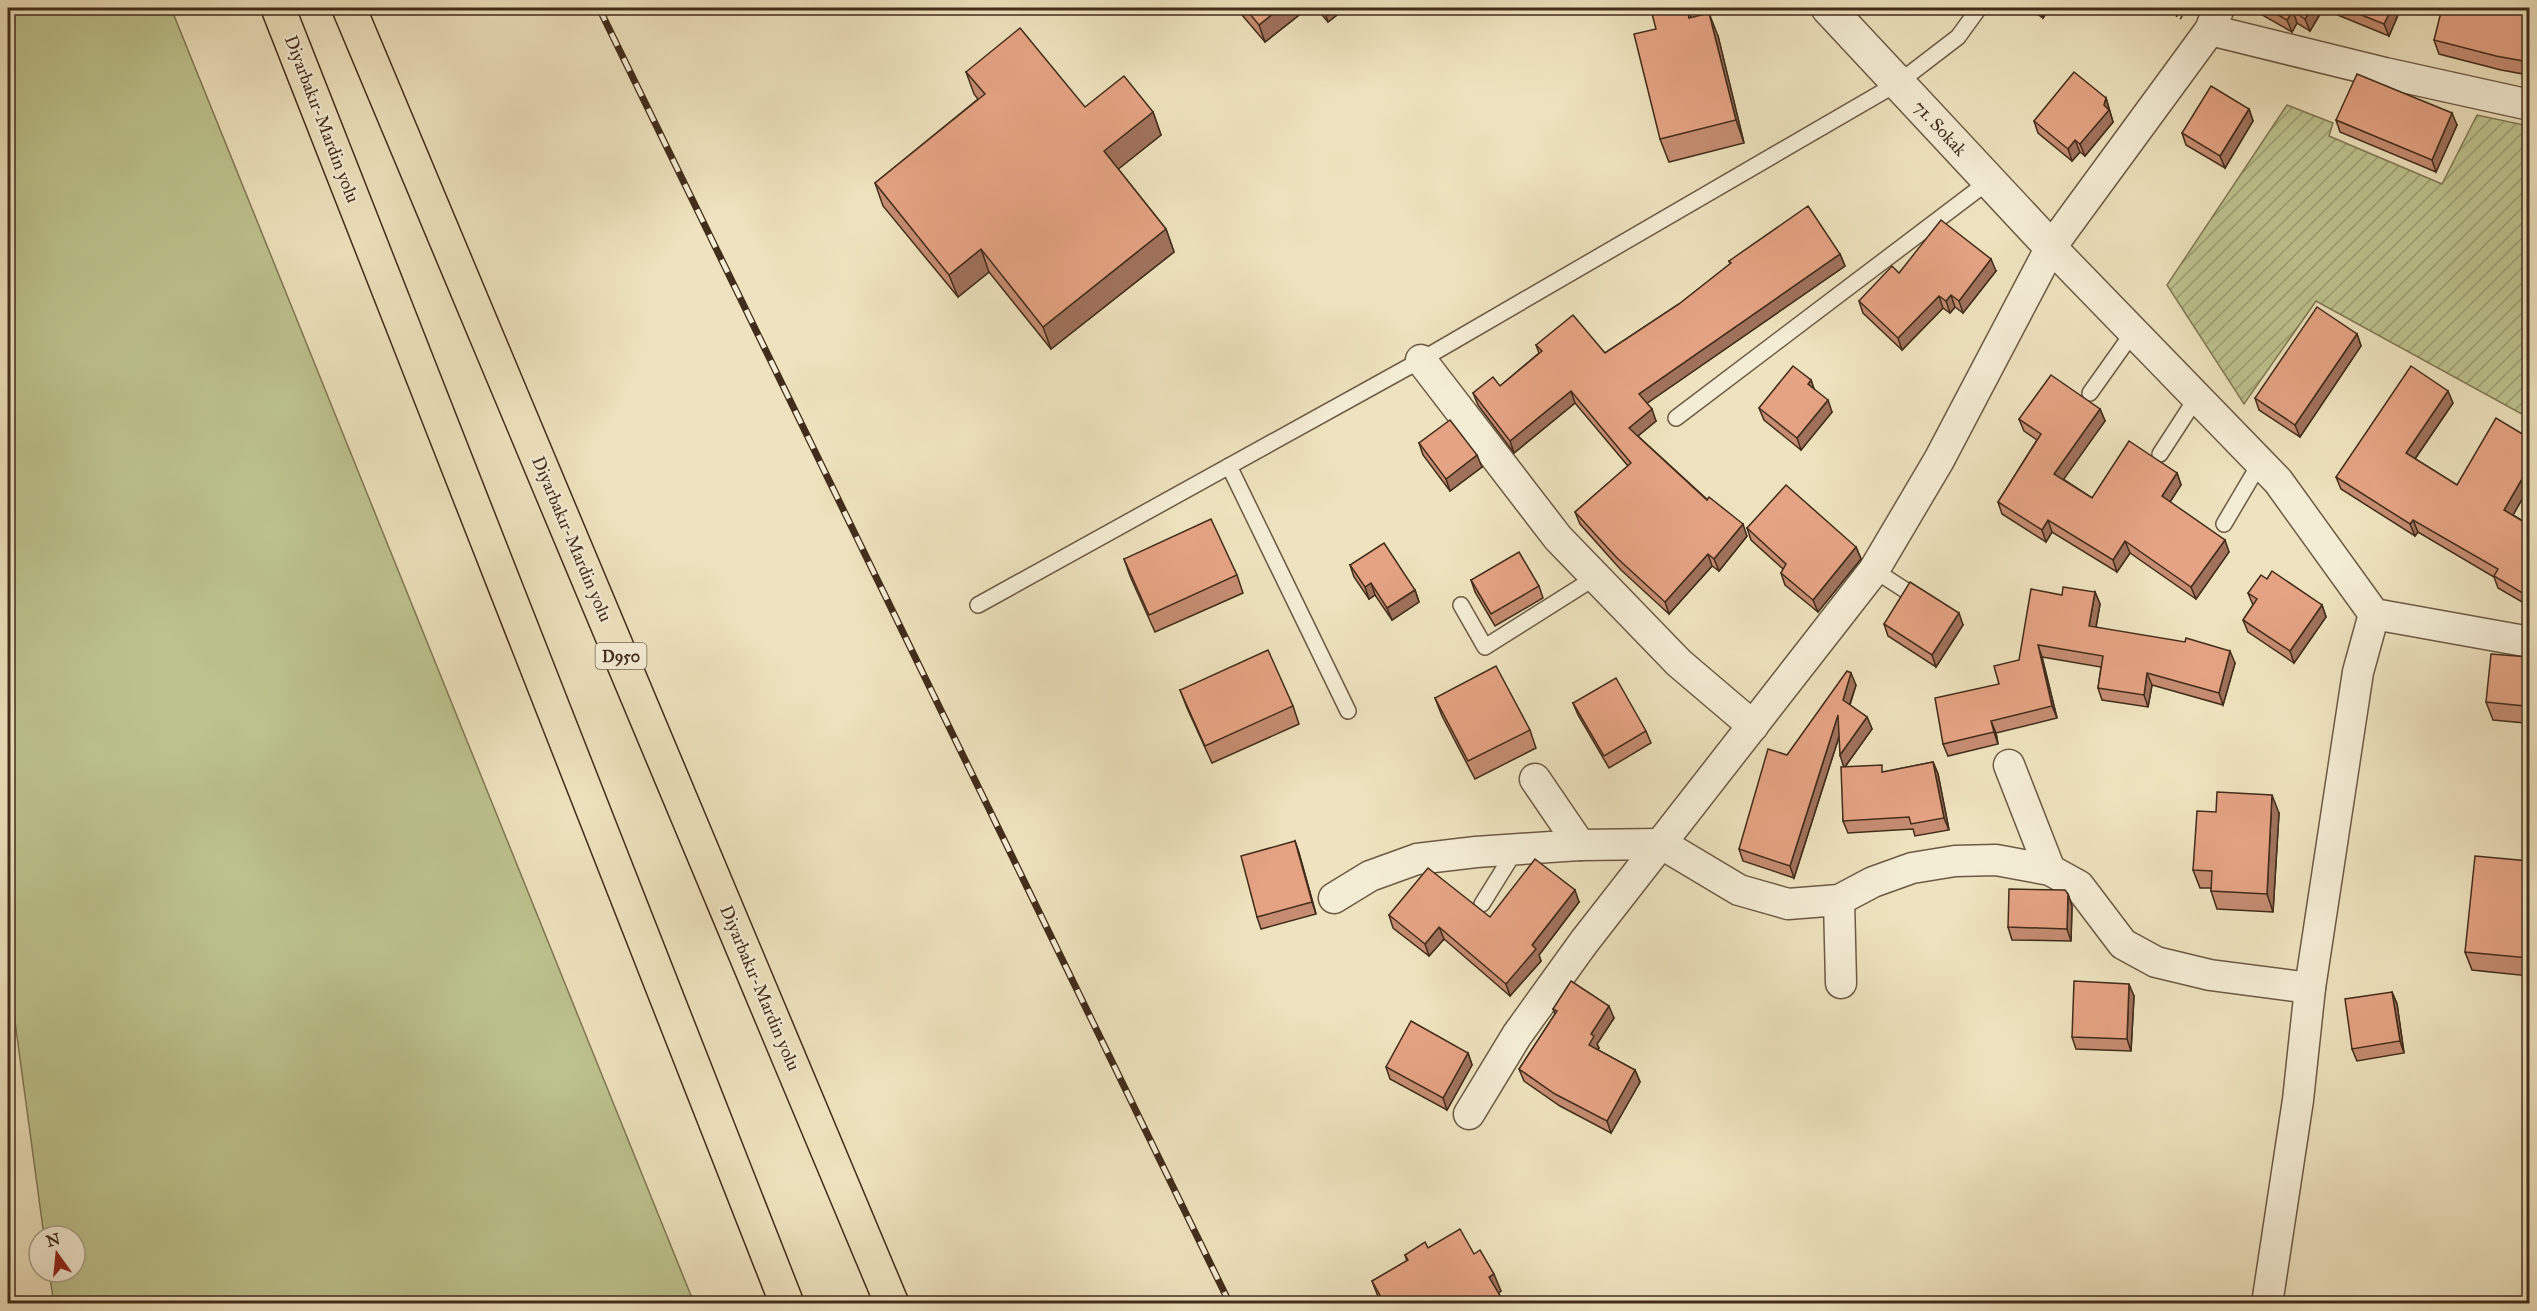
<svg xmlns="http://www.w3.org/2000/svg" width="2537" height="1311" viewBox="0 0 2537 1311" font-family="'IM FELL Great Primer',serif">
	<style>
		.green { fill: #bdc38e; stroke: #807854; stroke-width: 1.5 }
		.garden { fill: url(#garden-furrows); stroke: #807854; stroke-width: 1.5 }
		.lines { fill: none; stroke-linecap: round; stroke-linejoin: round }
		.service-casing { stroke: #6d5a44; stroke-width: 18 }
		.minor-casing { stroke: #6d5a44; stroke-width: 33 }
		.tertiary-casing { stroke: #6d5a44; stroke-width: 36 }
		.trunk-casing { stroke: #422c1b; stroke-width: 36 }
		.path { stroke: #422c1b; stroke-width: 4; stroke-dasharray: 1.5 3; stroke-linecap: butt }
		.service { stroke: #f4edd5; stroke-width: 15 }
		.minor { stroke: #f4edd5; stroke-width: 30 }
		.tertiary { stroke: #f4edd5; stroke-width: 33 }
		.trunk { stroke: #eee3be; stroke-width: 33 }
		.rail-casing { stroke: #422c1b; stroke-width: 7 }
		.rail { stroke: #f4edd5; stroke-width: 4.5; stroke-dasharray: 14; stroke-linecap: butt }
		.wall { fill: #c58c71; stroke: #422c1b; stroke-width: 1.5 }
		.shaded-wall { fill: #a0725c; stroke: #422c1b; stroke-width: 1.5 }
		.building { fill: #e5a383; stroke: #422c1b; stroke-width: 1.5 }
		.labels { text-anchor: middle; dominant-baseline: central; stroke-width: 4.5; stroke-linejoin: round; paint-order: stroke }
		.shield { fill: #f4edd5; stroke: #776653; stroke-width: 1.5 }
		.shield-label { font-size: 16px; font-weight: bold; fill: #422c1b }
		.street-label { font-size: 18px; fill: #422c1b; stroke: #f4edd5 }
	</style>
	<defs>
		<pattern id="garden-furrows" width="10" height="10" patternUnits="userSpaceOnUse" patternTransform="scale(1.5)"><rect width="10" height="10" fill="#bdc38e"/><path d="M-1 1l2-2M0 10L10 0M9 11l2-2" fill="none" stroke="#9b9f73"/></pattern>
	</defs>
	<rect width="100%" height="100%" fill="#eee3be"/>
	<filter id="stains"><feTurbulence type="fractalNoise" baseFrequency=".00333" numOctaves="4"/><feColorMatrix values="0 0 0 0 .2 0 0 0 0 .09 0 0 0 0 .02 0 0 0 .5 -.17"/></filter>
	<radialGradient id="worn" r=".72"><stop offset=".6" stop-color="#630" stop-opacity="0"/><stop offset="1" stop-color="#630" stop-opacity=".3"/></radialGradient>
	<!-- green -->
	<path class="green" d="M8,8H171L694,1303H54L49,1272H75V1236H44L8,970Z"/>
	<!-- garden -->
	<path class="garden" d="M2287,105L2333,123L2329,136L2442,184L2477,115L2529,126V418L2316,301L2244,404L2167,285Z"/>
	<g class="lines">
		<!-- service casing -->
		<g class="service-casing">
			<g id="service">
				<path d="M2090,393L2134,331"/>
				<path d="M1676,418L1989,181"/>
				<path d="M2160,454L2197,397"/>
				<path d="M1229,466L1348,711"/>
				<path d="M2224,524L2260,463"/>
				<path d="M1874,570L1905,590"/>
				<path d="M978,605L1421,360L1898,83L1958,37L1979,8"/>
				<path d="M1461,605L1485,647L1596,577"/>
				<path d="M1482,904L1515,851"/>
			</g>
		</g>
		<!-- minor casing -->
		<g class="minor-casing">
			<g id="minor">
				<path d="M2210,30L2385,73L2530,105"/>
				<path d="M2051,247L2278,481L2374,614L2530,642"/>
				<path d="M1421,360L1558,538L1679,663L1753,726"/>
				<path d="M2009,765L2050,870"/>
				<path d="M1535,779L1580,845"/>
				<path d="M1334,898L1370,876L1417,859L1476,852L1580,845L1662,844L1739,890L1788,904L1839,900L1873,882L1912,868L1955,861L1996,860L2050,870L2079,886L2123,944L2156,962L2210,975L2310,988"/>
				<path d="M1839,900L1841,983"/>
				<path d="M1469,1114L1517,1035L1584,942L1874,570L1939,460L2051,247L2210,30L2219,8"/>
				<path d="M2267,1304L2298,1100L2310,988L2358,672L2374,614"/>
			</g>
		</g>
		<!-- tertiary casing -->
		<g class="tertiary-casing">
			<path id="tertiary" d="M1828,8L2051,247"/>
		</g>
		<!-- trunk casing -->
		<g class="trunk-casing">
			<g id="trunk">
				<path d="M278,8L787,1304"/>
				<path d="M349,8L892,1304"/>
			</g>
		</g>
		<!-- path -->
		<path class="path" d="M2165,8L2182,18"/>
		<!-- service -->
		<use href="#service" class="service"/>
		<!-- minor -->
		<use href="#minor" class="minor"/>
		<!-- tertiary -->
		<use href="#tertiary" class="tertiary"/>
		<!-- trunk -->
		<use href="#trunk" class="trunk"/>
		<!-- rail casing -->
		<g class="rail-casing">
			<path id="rail" d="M599,8L1230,1304"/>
		</g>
		<!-- rail -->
		<use href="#rail" class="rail"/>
	</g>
	<!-- wall -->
	<g class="wall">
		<path d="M1236,8H1308L1265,42Z"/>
		<path d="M1316,8H1346L1328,22Z"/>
		<path d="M1661,8H1687L1691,17L1718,36L1744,143L1669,162L1660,139L1656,29Z"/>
		<path d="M2028,8H2050L2043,18Z"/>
		<path d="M2255,8H2401L2389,36L2323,9L2310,31L2297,23L2292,32L2257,12Z"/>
		<path d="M2529,8V75L2501,70L2439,54L2434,40Z"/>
		<path d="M966,72L1085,107L1153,112L1161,135L1118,169L1166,229L1174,252L1051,349L989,272L958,297L883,206L875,183L978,99L974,94Z"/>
		<path d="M2106,98L2113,122L2085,156L2080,152L2072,161L2038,133L2034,121Z"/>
		<path d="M2249,109L2253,121L2225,168L2186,145L2182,133Z"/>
		<path d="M2336,120L2457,125L2436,172L2340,132Z"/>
		<path d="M1840,254L1845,266L1647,403L1656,421L1638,436L1747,536L1719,571L1712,566L1669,614L1621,570L1580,524L1575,512L1628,466L1575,403L1514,453L1478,405L1473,393L1500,386L1539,353L1536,345L1605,353L1679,304L1730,264L1729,261Z"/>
		<path d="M1996,271L1963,313L1955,307L1950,313L1943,308L1902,350L1863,313L1859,301L1899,273Z"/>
		<path d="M2357,334L2361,346L2300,437L2259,410L2255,398Z"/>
		<path d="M1811,380L1814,389L1832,412L1801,450L1764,420L1759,408Z"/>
		<path d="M2453,403L2415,459L2457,485L2529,487L2513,515L2529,525V606L2498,588L2494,577L2418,532L2415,536L2341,489L2336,477Z"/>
		<path d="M2100,409L2105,421L2063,479L2092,498L2177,473L2181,485L2170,502L2229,552L2196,599L2130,553L2117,572L2052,532L2046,542L2002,514L1998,502L2037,440L2024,431L2019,419Z"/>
		<path d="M1419,443L1482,467L1450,491L1423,455Z"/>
		<path d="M1747,528L1856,547L1861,559L1818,612L1785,585L1781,573L1783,569L1751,540Z"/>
		<path d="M1124,559L1237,575L1243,593L1155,632L1130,576Z"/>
		<path d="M1350,565L1415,590L1419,602L1392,620L1375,595L1369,599L1354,577Z"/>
		<path d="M2267,579L2322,605L2326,617L2294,663L2248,632L2243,620L2253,605L2248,593Z"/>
		<path d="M1471,580L1539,586L1543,598L1495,626L1475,592Z"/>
		<path d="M2095,592L2100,604L2096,627L2235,663L2223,705L2152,685L2148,707L2102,700L2098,688L2101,667L2042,657L2057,718L1996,733L1998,744L1948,756L1943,744L1999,684L2019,660L2062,595Z"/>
		<path d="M1884,624L1963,625L1936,667L1888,636Z"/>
		<path d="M2529,657V735L2525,723L2493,720L2486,702Z"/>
		<path d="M1856,685L1850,705L1867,717L1872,729L1845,767L1884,772L1933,762L1938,774L1949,830L1915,836L1913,829L1848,833L1843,821L1844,767L1839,737L1794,878L1743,861L1739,849L1787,755Z"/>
		<path d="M1180,690L1293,706L1299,724L1212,763L1187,708Z"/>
		<path d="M1435,698L1530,730L1536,748L1475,779L1442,716Z"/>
		<path d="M1573,703L1646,731L1651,743L1609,768L1578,715Z"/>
		<path d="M2216,812L2279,813L2273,912L2217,909L2211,891V888H2200L2193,870Z"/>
		<path d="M1295,841L1299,853L1316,914L1261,929L1257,917Z"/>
		<path d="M2529,861V976L2472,970L2465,952Z"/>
		<path d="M2068,894L2072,906L2071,941L2012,940L2008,927Z"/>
		<path d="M1579,902L1539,955L1541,961L1510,996L1444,939L1429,956L1393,928L1389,915L1490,917Z"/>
		<path d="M2392,992L2397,1004L2404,1053L2357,1061L2352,1049Z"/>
		<path d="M2134,996L2131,1051L2076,1049L2072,1037Z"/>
		<path d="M1553,1009L1614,1018L1597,1044L1599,1048L1598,1050L1635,1070L1640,1082L1611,1133L1560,1106L1524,1081L1519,1069L1555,1014Z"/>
		<path d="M1468,1053L1472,1065L1447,1110L1390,1079L1386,1067Z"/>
		<path d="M1428,1248L1474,1254L1501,1291L1498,1293L1505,1304H1381L1372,1281L1407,1261L1405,1255Z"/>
	</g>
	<!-- shaded-wall -->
	<g class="shaded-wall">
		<path d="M1280,8H1308L1265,42L1259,25Z"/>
		<path d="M1323,8H1346L1328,22Z"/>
		<path d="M2040,8H2050L2043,18Z"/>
		<path d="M2312,8H2322L2323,9L2310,31L2305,19Z"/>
		<path d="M2392,8H2401L2389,36L2384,24Z"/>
		<path d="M2293,11L2297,23L2292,32L2287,20Z"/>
		<path d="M1709,13L1718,36L1744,143L1736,120Z"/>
		<path d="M2106,98L2113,122L2085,156L2080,144L2104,105Z"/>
		<path d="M2249,109L2253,121L2225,168L2220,156Z"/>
		<path d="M1153,112L1161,135L1112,174L1104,151Z"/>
		<path d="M2452,113L2457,125L2436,172L2432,160Z"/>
		<path d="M2075,140L2080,152L2072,161L2068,149Z"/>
		<path d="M1166,229L1174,252L1051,349L1043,327Z"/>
		<path d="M981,249L989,272L958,297L949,275Z"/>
		<path d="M1840,254L1845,266L1643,406L1639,394Z"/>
		<path d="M1991,259L1996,271L1963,313L1959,301Z"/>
		<path d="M1951,295L1955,307L1950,313L1946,301Z"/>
		<path d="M1939,296L1943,308L1902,350L1898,338Z"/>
		<path d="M2357,334L2361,346L2300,437L2295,425Z"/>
		<path d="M1811,380L1815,392L1808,384Z"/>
		<path d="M1571,391L1575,403L1514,453L1510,441Z"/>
		<path d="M2448,391L2453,403L2410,466L2406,453Z"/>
		<path d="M1828,400L1832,412L1801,450L1797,438Z"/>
		<path d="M1652,409L1656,421L1633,440L1629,428Z"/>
		<path d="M2100,409L2105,421L2059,486L2054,474Z"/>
		<path d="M1477,455L1482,467L1450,491L1446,479Z"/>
		<path d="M2529,467V487L2509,522L2504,510Z"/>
		<path d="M2177,473L2181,485L2166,508L2162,496Z"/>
		<path d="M2048,520L2052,532L2046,542L2042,530Z"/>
		<path d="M2413,520L2418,532L2415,536L2410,524Z"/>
		<path d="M1743,524L1747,536L1719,571L1714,559Z"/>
		<path d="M2225,540L2229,552L2196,599L2191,587Z"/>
		<path d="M2125,541L2130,553L2117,572L2113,560Z"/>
		<path d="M1856,547L1861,559L1818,612L1813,600Z"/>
		<path d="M1708,554L1712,566L1669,614L1665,602Z"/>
		<path d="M1371,583L1375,595L1369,599L1365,587Z"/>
		<path d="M1415,590L1419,602L1392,620L1387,608Z"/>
		<path d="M2095,592L2100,604L2094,638L2089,626Z"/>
		<path d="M2322,605L2326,617L2294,663L2290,651Z"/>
		<path d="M1959,613L1963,625L1936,667L1932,655Z"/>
		<path d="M2038,645L2042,657L2057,718L2052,706Z"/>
		<path d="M2230,651L2235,663L2223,705L2219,693Z"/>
		<path d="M1851,673L1856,685L1847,712L1843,700Z"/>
		<path d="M2147,673L2152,685L2148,707L2144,695Z"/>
		<path d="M1838,715L1842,727L1794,878L1790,866Z"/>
		<path d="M1867,717L1872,729L1844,768L1840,755Z"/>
		<path d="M1991,721L1996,733L1998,744L1994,732Z"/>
		<path d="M1933,762L1938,774L1949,830L1944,818Z"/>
		<path d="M2272,795L2279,813L2273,912L2267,894Z"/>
		<path d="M1295,841L1299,853L1316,914L1312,902Z"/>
		<path d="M1575,890L1579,902L1539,955L1541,961L1510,996L1506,984L1532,945Z"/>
		<path d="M2068,894L2072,906L2071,941L2067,929Z"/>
		<path d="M1439,927L1444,939L1429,956L1425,944Z"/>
		<path d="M2129,984L2134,996L2131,1051L2127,1039Z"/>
		<path d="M2392,992L2397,1004L2404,1053L2400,1041Z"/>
		<path d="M1609,1006L1614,1018L1597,1044L1599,1048L1593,1057L1589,1045L1591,1034Z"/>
		<path d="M1468,1053L1472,1065L1447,1110L1443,1098Z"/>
		<path d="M1635,1070L1640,1082L1611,1133L1607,1121Z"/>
		<path d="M1494,1274L1501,1291L1496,1295L1489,1277Z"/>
	</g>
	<!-- building -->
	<g class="building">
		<path d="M1245,8H1280L1259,25Z"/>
		<path d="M1661,8H1687L1689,18L1709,13L1736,120L1660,139L1634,34L1656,29L1651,10Z"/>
		<path d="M2266,8H2312L2305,19L2293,11L2287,20Z"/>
		<path d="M2344,8H2392L2384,24Z"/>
		<path d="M2442,8H2529V62L2496,56L2434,40Z"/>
		<path d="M1020,28L1085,107L1124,76L1153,112L1104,151L1166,229L1043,327L981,249L949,275L875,183L985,94L966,72Z"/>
		<path d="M2074,72L2106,98L2104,105L2109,110L2080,144L2075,140L2068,149L2034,121Z"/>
		<path d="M2357,74L2452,113L2432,160L2336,120Z"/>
		<path d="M2211,86L2249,109L2220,156L2182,133Z"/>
		<path d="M1808,206L1840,254L1639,394L1652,409L1629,428L1707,500L1709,497L1743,524L1714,559L1708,554L1665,602L1617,558L1575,512L1631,463L1571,391L1510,441L1473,393L1493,377L1500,386L1542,351L1536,345L1573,315L1605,353L1679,304L1731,263L1729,261Z"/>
		<path d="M1941,220L1991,259L1959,301L1951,295L1946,301L1939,296L1898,338L1859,301L1892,266L1899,273Z"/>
		<path d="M2317,307L2357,334L2295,425L2255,398Z"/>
		<path d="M1793,366L1811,380L1808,384L1828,400L1797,438L1759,408Z"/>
		<path d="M2411,366L2448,391L2406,453L2457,485L2496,418L2529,438V467L2504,510L2529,525V597L2494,576L2498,569L2413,520L2410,524L2336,477Z"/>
		<path d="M2051,375L2100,409L2054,474L2092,498L2129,441L2177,473L2162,496L2225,540L2191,587L2125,541L2113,560L2048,520L2042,530L1998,502L2041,434L2019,419Z"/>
		<path d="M1450,420L1477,455L1446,479L1419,443Z"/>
		<path d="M1786,485L1856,547L1813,600L1781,573L1786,564L1747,528Z"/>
		<path d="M1211,519L1237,575L1149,615L1124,559Z"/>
		<path d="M1384,543L1415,590L1387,608L1371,583L1365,587L1350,565Z"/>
		<path d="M1519,552L1539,586L1491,614L1471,580Z"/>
		<path d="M2272,571L2322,605L2290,651L2243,620L2257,599L2248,593L2261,575L2267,579Z"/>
		<path d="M1910,582L1959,613L1932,655L1884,624Z"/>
		<path d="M2063,587L2095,592L2089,626L2185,642L2186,638L2230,651L2219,693L2147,673L2144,695L2098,688L2103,656L2038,645L2052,706L1991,721L1994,732L1943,744L1935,698L1999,684L1994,666L2019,660L2031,589L2062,595Z"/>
		<path d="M1268,650L1293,706L1205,746L1180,690Z"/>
		<path d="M2491,654L2529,657V718L2523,717L2524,706L2486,702Z"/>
		<path d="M1496,666L1530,730L1468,761L1435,698Z"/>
		<path d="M1847,671L1851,673L1843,700L1867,717L1840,755L1838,715L1790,866L1739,849L1768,749L1787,755Z"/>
		<path d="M1616,678L1646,731L1604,756L1573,703Z"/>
		<path d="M1933,762L1944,818L1911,824L1909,817L1843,821L1841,767L1882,765V772Z"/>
		<path d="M2217,792L2272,795L2267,894L2211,891L2212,871L2193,870L2197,811L2216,812Z"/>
		<path d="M1295,841L1312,902L1257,917L1241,856Z"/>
		<path d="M2475,856L2529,861V958L2465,952Z"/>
		<path d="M1535,859L1575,890L1532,945L1536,949L1506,984L1439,927L1425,944L1389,915L1428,868L1490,917Z"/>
		<path d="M2009,889L2065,890L2068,894L2067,929L2008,927Z"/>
		<path d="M1571,981L1609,1006L1591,1034L1594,1036L1589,1045L1635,1070L1607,1121L1555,1094L1519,1069L1557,1011L1553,1009Z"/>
		<path d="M2074,981L2129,984L2127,1039L2072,1037Z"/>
		<path d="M2392,992L2400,1041L2352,1049L2345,999Z"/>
		<path d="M1411,1021L1468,1053L1443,1098L1386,1067Z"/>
		<path d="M1460,1229L1474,1254L1480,1250L1494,1274L1489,1277L1505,1304H1385L1372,1281L1408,1260L1405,1255L1425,1242L1428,1248Z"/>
	</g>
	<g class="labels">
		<!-- shield labels -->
		<rect class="shield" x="595.5" y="643" width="51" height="26" rx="4.5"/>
		<g class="shield-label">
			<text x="621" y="656">D950</text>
		</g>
		<!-- street labels -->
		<g class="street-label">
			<text transform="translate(322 119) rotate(69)">Diyarbakır-Mardin yolu</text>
			<text transform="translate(1940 128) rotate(47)">71. Sokak</text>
			<text transform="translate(572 539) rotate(67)">Diyarbakır-Mardin yolu</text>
			<text transform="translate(760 988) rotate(67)">Diyarbakır-Mardin yolu</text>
		</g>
	</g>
	<!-- margin -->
	<rect width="2537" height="1311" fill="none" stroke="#eee3be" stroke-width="30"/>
	<rect x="9" y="9" width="2519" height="1293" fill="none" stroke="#422c1b" stroke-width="3"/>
	<rect x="15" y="15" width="2507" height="1281" fill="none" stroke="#422c1b" stroke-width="1.5"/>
	<!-- north arrow -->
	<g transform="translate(57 1254) rotate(345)"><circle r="28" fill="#f4edd5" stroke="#ada08b" stroke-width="1.5"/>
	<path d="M0-4.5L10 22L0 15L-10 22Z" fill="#8f2418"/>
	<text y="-9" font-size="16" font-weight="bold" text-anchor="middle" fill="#422c1b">N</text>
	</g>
	<rect width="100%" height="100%" filter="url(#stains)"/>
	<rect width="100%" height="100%" fill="url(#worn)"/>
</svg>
